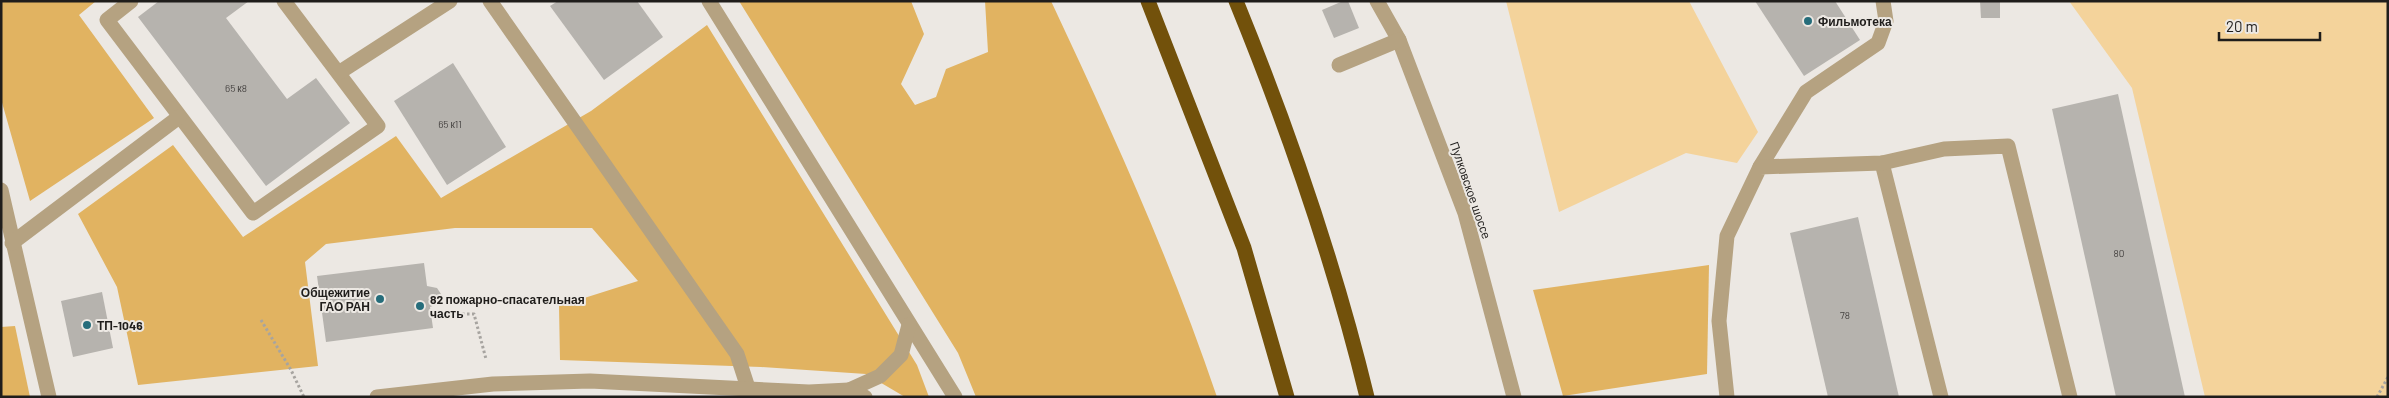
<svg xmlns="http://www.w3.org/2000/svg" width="2389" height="398" viewBox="0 0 2389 398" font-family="Barlow,sans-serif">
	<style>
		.green { fill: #f4d39b }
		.forest { fill: #e1b361 }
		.building { fill: #b6b3ae }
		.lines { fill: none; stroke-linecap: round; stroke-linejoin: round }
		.path { stroke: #a7a4a0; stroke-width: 3; stroke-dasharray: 2.5 2.5; stroke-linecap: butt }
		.minor { stroke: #b5a281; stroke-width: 15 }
		.highway { stroke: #72510b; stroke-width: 15 }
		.poi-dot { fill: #266d7b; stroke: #ece8e3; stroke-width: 2 }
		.labels { text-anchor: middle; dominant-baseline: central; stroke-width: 4; stroke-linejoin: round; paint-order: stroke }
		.number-label { font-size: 10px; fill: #454240 }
		.poi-label { font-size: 12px; font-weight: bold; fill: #1f1d1b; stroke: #ece8e3; text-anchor: start }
		.street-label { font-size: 12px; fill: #1f1d1b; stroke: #ece8e3 }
	</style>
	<rect width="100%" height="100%" fill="#ece8e3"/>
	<!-- green -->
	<g class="green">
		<path d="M1506,1H1689L1758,132L1737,163L1686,153L1559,212Z"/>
		<path d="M2069,1H2388V397H2205L2132,88Z"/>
	</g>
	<!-- forest -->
	<g class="forest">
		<path d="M1,1H96L79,15L154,118L30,201L1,99Z"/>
		<path d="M739,1H911L924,34L901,84L915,105L936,97L946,69L988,52L985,1H1051C1112,131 1171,261 1217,397H976L958,353Z"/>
		<path d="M707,25L917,365L929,397H905L866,374L761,367L560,360L559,306L638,281L592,228H455L326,244L305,262L318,366L138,385L117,287L78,214L173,145L243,237L396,136L441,198L591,111Z"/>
		<path d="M1709,265L1707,374L1563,396L1533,290Z"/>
		<path d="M15,326L30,397H1V327Z"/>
	</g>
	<!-- building -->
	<g class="building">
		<path d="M159,1H249L226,18L287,99L316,78L350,123L266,186L138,17Z"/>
		<path d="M558,1H637L663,37L604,80L550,6Z"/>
		<path d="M1343,1H1348L1359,28L1334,38L1322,10Z"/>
		<path d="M1755,1H1835L1860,40L1804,76Z"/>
		<path d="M1980,1H2000V18H1981Z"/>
		<path d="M453,63L506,147L447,185L394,101Z"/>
		<path d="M2118,94L2185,397H2116L2052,109Z"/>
		<path d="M1858,217L1899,397H1828L1790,233Z"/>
		<path d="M424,263L427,286L437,288L441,294L440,303L430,307L433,328L326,342L317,276Z"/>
		<path d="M102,292L113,348L73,357L61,301Z"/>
	</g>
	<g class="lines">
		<!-- path -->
		<g class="path">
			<path d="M447,314H474L486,359"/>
			<path d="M261,320L291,370L304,397"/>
			<path d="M2377,397L2388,377"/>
		</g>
		<!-- minor -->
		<g class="minor">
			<path d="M131,1L107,20L253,213L378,126L284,1"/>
			<path d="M490,1L737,354L751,397"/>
			<path d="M709,1L955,397"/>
			<path d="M1377,1L1399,40L1465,213L1514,397"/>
			<path d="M1339,65L1399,40"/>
			<path d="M340,72L450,1"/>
			<path d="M1882,163L1941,397"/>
			<path d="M1760,167L1806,92L1878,43L1886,21L1883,1"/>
			<path d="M1,190L49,397"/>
			<path d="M12,243L179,117"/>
			<path d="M849,390L880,376L901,355L909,325"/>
			<path d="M377,397L493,384L590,381L809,392L849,390L865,397"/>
			<path d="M1727,397L1719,321L1727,236L1760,167L1882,163L1944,149L2008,146L2070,397"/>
		</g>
		<!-- highway -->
		<g class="highway">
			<path d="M1148,1L1244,248L1287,397"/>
			<path d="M1236,1C1289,131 1334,261 1367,397"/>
		</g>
	</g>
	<!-- markers -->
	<g class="poi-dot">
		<circle cx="1808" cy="21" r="5"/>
		<circle cx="380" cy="299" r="5"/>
		<circle cx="420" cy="306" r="5"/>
		<circle cx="87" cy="325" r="5"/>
	</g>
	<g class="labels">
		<!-- number labels -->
		<g class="number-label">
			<text x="236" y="88">65 к8</text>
			<text x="450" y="124">65 к11</text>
			<text x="2119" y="253">80</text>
			<text x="1845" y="315">78</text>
		</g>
		<!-- poi labels -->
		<g class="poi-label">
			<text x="1818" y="21">Фильмотека</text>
			<text x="370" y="292" text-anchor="end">Общежитие<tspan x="370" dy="14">ГАО РАН</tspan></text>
			<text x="430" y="299">82 пожарно-спасательная<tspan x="430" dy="14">часть</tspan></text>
			<text x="97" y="325">ТП-1046</text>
		</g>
		<!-- street labels -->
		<g class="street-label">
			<text transform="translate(1471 190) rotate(71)">Пулковское шоссе</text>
		</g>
	</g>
	<!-- border -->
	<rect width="2389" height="398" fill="none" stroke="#1f1d1b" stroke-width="5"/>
	<!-- scale -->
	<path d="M2219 32v8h101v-8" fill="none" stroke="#1f1d1b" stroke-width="2.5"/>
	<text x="2226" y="32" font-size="15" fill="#1f1d1b" stroke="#ece8e3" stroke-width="4" paint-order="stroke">20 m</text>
</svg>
